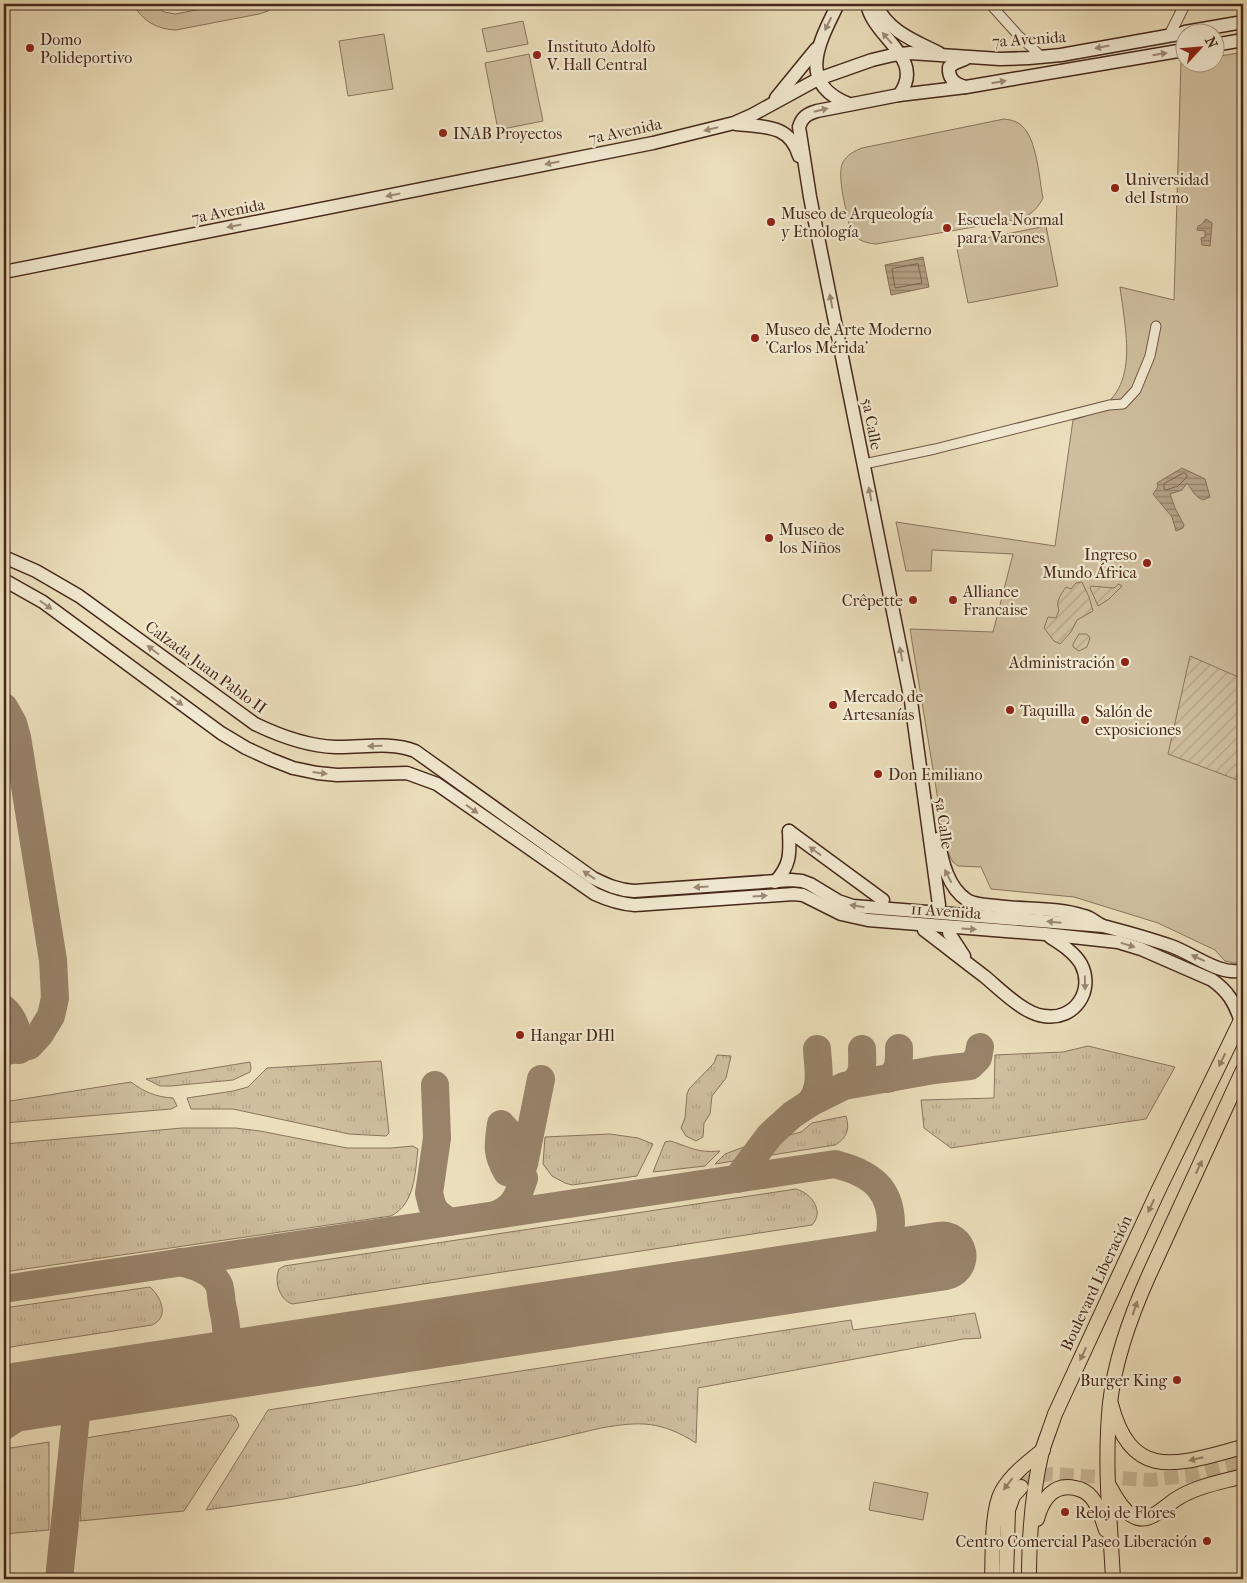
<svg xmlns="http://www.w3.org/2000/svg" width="1247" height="1583" viewBox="0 0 1247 1583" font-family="'IM FELL French Canon',serif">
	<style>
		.grass { fill: url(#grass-tufts); stroke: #8a745d }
		.park { fill: #cfbf9f; stroke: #8a745d }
		.garden { fill: url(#garden-furrows); stroke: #8a745d }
		.water { fill: url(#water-rules); stroke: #87705a }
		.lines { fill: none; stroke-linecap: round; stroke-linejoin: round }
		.shore { stroke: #7c6450; stroke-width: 1 }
		.taxiway { stroke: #98836a; stroke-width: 28 }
		.runway { stroke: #98836a; stroke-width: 69 }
		.primary-tunnel { stroke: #caba9a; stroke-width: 14; stroke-dasharray: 14 7; stroke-linecap: butt }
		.minor-casing { stroke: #6f5643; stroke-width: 11 }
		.tertiary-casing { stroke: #6f5643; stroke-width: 12 }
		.secondary-casing { stroke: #46281b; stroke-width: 15 }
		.primary-casing { stroke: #46281b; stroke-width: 16 }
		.trunk-casing { stroke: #46281b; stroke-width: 16 }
		.minor { stroke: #f2ead2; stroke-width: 9 }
		.tertiary { stroke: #f2ead2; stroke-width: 10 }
		.secondary { stroke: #f2ead2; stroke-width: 12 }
		.primary { stroke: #ebdeba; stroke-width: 14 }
		.trunk { stroke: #ebdeba; stroke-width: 14 }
		.oneway { fill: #9c8976 }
		.oneway2 { fill: #98836a }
		.poi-dot { fill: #8f2418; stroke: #f2ead2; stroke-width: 2 }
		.labels { text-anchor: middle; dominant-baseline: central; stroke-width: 4.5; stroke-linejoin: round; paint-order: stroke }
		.poi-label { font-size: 16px; fill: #46281b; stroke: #f2ead2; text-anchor: start }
		.street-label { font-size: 16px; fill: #46281b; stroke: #f2ead2 }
	</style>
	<defs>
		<pattern id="grass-tufts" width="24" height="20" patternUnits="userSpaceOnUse" patternTransform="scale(1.25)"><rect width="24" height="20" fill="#cfbf9f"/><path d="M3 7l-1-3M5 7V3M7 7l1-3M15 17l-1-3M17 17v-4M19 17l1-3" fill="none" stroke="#b3a488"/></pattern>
		<pattern id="garden-furrows" width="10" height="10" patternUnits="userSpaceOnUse" patternTransform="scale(1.25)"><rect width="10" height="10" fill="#cfbf9f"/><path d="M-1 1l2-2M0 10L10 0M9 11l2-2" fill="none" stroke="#b3a488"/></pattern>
		<pattern id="water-rules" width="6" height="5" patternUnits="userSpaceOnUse" patternTransform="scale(1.25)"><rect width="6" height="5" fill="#b3a084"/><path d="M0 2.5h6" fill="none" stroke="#93826b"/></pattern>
	</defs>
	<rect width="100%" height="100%" fill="#ebdeba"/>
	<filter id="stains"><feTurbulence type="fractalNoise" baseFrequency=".004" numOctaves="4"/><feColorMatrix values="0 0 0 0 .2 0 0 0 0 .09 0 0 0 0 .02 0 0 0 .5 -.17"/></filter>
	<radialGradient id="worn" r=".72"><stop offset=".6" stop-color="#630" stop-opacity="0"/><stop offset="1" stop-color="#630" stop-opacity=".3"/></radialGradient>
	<!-- grass -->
	<g class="grass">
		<path d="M1088,1046L1175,1067L1146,1119L951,1148L924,1128L921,1100L994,1098L995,1055L1063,1052Z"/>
		<path d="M717,1055L731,1056L726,1078L712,1096L710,1114L704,1123L703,1137L696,1141L686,1136L681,1128L685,1118L687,1094L689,1089L714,1063Z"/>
		<path d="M381,1061L389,1133L386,1136L349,1134L233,1109H191L187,1098L233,1091L248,1087L267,1068Z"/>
		<path d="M250,1062L251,1068L250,1072L233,1080L171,1086H160L146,1079Z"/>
		<path d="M131,1082C144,1092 156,1097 173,1098L177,1106L171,1109L4,1123V1102Z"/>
		<path d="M846,1116C850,1129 847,1138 835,1145L715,1164L725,1154L741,1148L801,1132L812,1123Z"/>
		<path d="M182,1128H235L260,1131L347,1148H391L413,1146L418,1149C415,1173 415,1204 391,1216L4,1272V1144Z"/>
		<path d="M610,1134L638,1138L653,1144L637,1176L572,1185L565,1183L552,1176L543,1164L545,1137Z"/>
		<path d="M670,1141C691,1147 695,1153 720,1151L705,1166L653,1172L665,1142Z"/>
		<path d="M796,1189C811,1193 825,1211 812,1225L292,1304C279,1299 274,1281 279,1269L284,1266Z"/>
		<path d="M150,1287C161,1297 170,1317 152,1325L4,1348V1308Z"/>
		<path d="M975,1313L981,1338L963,1339L698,1388L696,1443C661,1421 641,1421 601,1428L358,1485L283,1499L206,1510L268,1410L851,1320L853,1330Z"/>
		<path d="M231,1415L236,1418L239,1426L184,1511L80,1521L85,1438Z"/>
		<path d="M49,1442V1530L4,1534V1449Z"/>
	</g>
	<!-- park -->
	<g class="park">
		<path d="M133,4H152L164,12L175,14L228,4H278L268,11L259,14L176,30C156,29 143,21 133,4Z"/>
		<path d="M523,21L528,44L487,52L482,29Z"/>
		<path d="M384,34L393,89L348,96L339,41Z"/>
		<path d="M1243,52V962L1234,963L1225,961L1215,950L1158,923L1074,897L991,889L981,867L958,866L953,862L946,849L910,629L993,632L1013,554L932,550L931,571H906L896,522L1055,546L1073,420C1143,402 1127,342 1120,287L1174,300L1181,62H1214L1215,57Z"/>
		<path d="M529,54L543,121L498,130L485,63Z"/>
		<path d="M1004,119C1011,120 1017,121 1022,126C1037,139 1039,178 1043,198C1038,208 1031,215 1020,219L876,244C864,243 856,240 850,228C847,213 836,175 843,162C847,155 854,151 862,148Z"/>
		<path d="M1046,226L1058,286L968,303L956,244Z"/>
		<path d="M874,1482L928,1493L923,1520L869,1510Z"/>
	</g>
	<!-- garden -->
	<g class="garden">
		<path d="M1082,582L1089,597L1093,611L1077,620L1071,632L1060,644L1054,641L1044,628L1048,617L1056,618L1059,610C1055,602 1061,594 1066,587L1071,589L1076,583Z"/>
		<path d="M1119,584L1122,586L1109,599L1098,606L1090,588L1091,586L1114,588Z"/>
		<path d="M1079,634H1087L1090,638L1087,647L1079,651L1073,647V644Z"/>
		<path d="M1190,656L1243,679V782L1168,754Z"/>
	</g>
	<!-- water -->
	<g class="water">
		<path d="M1206,219L1212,223L1210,246L1202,245L1201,238L1205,237V231L1197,230L1198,226L1201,225Z"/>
		<path d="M923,257L929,287L891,295L885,265Z"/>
		<path d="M1182,468L1205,479L1210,497L1203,500C1195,497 1192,490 1187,483L1182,490L1170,494L1175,508L1184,525L1183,528L1176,531L1172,517L1153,494L1158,487L1157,483Z"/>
	</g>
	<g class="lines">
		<!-- shore -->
		<g class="shore">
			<path d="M918,264L922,283L895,288L892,269Z"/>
			<path d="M1184,473L1187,475V477L1178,486L1166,490L1164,489V484Z"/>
		</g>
		<!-- taxiway -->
		<g class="taxiway">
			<path d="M4,707L13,723L17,737L53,960L55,998L51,1016L40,1034L29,1046L4,1052"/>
			<path d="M4,1009C16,1020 18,1034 19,1050"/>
			<path d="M888,1079C900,1070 899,1062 899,1048"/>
			<path d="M852,1084C865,1075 862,1063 862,1049"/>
			<path d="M435,1085L437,1138L429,1193L432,1205L436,1212L449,1222"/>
			<path d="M810,1103C823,1087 818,1068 817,1049"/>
			<path d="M524,1164L541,1079"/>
			<path d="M737,1179L770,1135L792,1115L810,1103L844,1086L934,1070L970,1066L978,1058L980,1047"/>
			<path d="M498,1214C515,1207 519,1194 524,1178L507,1172C496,1153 498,1145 501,1124L519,1144L524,1158"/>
			<path d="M180,1262C193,1265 213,1271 219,1285C221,1290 221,1298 222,1304C227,1327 231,1346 216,1366"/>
			<path d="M4,1289L835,1164C849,1168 862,1172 873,1181C893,1197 896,1231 883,1251C879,1257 872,1263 867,1268"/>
			<path d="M4,1426L59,1390"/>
			<path d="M59,1579L79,1387"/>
		</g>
		<!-- runway -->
		<path class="runway" d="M4,1399L942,1256"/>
		<!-- primary-tunnel -->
		<path class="primary-tunnel" d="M1021,1487L1037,1477L1050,1474L1150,1480L1194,1475L1243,1462"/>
		<!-- minor casing -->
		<g class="minor-casing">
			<g id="minor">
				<path d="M990,4L1018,35L1042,57"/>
				<path d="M864,464L935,449L1109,405L1123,404L1136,390L1150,356L1156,326"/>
			</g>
		</g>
		<!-- tertiary casing -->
		<g class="tertiary-casing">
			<path id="tertiary" d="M1169,36L1185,4"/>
		</g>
		<!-- secondary casing -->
		<g class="secondary-casing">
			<g id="secondary">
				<path d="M838,4C820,41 795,83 849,104"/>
				<path d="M867,4C873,38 927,58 899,95"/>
				<path d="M876,4C887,31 915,41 939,53"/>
				<path d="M1185,32L1243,22"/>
				<path d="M1214,45L1243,40"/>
				<path d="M965,87C955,84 948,79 949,67L955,63L965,59"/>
				<path d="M776,98L816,49"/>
				<path d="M736,124C764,127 790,124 799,156"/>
				<path d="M4,272L653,143L734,123L752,115L818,79L872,60L893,55L910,53L1000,59L1029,58L1061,55L1184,33"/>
				<path d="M4,557L36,571L79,596L255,724C280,736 307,746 335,747C362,748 389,741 415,751L593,878C607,885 618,890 634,891L791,880L802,881L810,884L838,901L853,906L1103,926C1126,932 1148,938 1171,946C1192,953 1221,977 1243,970"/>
				<path d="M4,580L43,602L221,733L246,748L270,759L293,768L317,773L337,775L407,773L437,784L595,894C608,900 621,904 635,905L794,894L803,895L841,914L868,920L1045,934L1118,942L1141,949L1212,980C1228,991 1235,1003 1241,1022"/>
				<path d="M789,831L883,900"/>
				<path d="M938,839C942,860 947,887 967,900C975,905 987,905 996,906C1025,910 1057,907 1084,916C1090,917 1095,922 1101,925"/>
				<path d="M775,882C791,865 790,853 789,831"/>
				<path d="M939,905L911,701L810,197L799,127C802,117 807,114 817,111L899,95L966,87L1184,50"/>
				<path d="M924,930C944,945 964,961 984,976C1000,989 1024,1014 1044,1016C1074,1021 1095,991 1081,964C1074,952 1061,944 1050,937"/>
				<path d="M949,933L964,956"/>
			</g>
		</g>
		<!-- primary casing -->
		<g class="primary-casing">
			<g id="primary">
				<path d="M1111,1404C1132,1485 1181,1463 1243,1447"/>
				<path d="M1108,1484C1115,1495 1123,1514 1138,1518C1152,1522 1167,1504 1178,1498C1197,1486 1222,1482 1243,1476"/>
				<path d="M1006,1579L1008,1510L1013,1496L1021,1487"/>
			</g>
		</g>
		<!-- trunk casing -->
		<g class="trunk-casing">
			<g id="trunk">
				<path d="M1037,1519C1042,1500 1053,1483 1075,1488C1081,1489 1088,1493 1092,1498C1099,1506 1102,1519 1106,1530"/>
				<path d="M992,1579C993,1557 991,1510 1002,1491C1012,1474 1028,1462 1043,1450"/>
				<path d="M1029,1579C1029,1536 1032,1493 1042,1451C1046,1439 1051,1426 1055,1414L1159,1189L1243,1016"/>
				<path d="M1113,1579C1110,1521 1104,1461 1110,1403C1115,1359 1131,1315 1149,1275L1243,1070"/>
			</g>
		</g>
		<!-- minor -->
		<use href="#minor" class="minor"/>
		<!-- tertiary -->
		<use href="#tertiary" class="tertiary"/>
		<!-- secondary -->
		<use href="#secondary" class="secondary"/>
		<!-- primary -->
		<use href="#primary" class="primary"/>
		<!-- trunk -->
		<use href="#trunk" class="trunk"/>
	</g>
	<!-- one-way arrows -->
	<defs><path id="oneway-solid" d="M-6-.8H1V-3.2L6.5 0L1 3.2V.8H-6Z" transform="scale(1.25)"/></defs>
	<g class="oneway">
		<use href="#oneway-solid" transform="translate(828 24) rotate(116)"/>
		<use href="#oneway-solid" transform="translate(887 38) rotate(-131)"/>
		<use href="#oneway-solid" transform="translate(1102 47) rotate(169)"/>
		<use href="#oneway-solid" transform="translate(1160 54) rotate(-9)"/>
		<use href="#oneway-solid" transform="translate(999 82) rotate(-10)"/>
		<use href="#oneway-solid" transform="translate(821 110) rotate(-13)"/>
		<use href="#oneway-solid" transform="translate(711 129) rotate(166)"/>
		<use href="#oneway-solid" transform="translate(552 163) rotate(169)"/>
		<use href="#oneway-solid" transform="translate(393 195) rotate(169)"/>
		<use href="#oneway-solid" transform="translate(234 226) rotate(169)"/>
		<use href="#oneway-solid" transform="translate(831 301) rotate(-101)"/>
		<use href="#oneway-solid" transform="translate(870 494) rotate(-101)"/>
		<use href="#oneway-solid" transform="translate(46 605) rotate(35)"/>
		<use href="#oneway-solid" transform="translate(153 650) rotate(-143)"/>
		<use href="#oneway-solid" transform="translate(901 654) rotate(-101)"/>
		<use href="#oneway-solid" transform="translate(177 701) rotate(36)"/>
		<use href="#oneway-solid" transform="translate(375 746) rotate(178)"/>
		<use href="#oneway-solid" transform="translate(320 773) rotate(7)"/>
		<use href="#oneway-solid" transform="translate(472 809) rotate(35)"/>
		<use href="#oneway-solid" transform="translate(815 851) rotate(-144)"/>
		<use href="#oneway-solid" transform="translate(589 875) rotate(-146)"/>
		<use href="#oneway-solid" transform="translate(948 876) rotate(-117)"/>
		<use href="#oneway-solid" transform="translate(701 887) rotate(176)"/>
		<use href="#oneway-solid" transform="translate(760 896) rotate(-4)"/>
		<use href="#oneway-solid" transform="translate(857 906) rotate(-171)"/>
		<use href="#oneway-solid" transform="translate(1054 922) rotate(-175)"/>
		<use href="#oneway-solid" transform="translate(969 929) rotate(4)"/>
		<use href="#oneway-solid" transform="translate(1128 945) rotate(17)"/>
		<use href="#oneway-solid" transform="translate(1198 958) rotate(-155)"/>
		<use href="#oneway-solid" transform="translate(1085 983) rotate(89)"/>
	</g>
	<g class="oneway2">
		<use href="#oneway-solid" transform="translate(1222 1060) rotate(116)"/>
		<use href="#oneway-solid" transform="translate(1199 1167) rotate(-65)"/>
		<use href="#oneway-solid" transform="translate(1151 1206) rotate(115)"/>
		<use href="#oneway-solid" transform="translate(1135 1308) rotate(-71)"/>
		<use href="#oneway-solid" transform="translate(1083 1354) rotate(115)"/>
		<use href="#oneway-solid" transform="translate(1196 1459) rotate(167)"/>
		<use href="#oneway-solid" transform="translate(1008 1484) rotate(128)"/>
	</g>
	<!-- markers -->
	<g class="poi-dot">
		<circle cx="30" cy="48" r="5"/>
		<circle cx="537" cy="55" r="5"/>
		<circle cx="443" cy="133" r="5"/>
		<circle cx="1115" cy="188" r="5"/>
		<circle cx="771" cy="222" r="5"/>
		<circle cx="947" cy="228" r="5"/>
		<circle cx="755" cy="338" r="5"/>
		<circle cx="769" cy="538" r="5"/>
		<circle cx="1147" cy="563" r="5"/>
		<circle cx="913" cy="600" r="5"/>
		<circle cx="953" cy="600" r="5"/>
		<circle cx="1125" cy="662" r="5"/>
		<circle cx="833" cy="705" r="5"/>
		<circle cx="1010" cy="710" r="5"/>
		<circle cx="1085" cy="720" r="5"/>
		<circle cx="878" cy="774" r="5"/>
		<circle cx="520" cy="1035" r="5"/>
		<circle cx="1177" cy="1380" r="5"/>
		<circle cx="1065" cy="1512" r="5"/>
		<circle cx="1207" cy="1541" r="5"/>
	</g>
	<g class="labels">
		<!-- poi labels -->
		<g class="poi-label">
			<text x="40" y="39">Domo<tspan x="40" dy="18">Polideportivo</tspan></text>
			<text x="547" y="46">Instituto Adolfo<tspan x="547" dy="18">V. Hall Central</tspan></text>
			<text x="453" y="133">INAB Proyectos</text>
			<text x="1125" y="179">Universidad<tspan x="1125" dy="18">del Istmo</tspan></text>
			<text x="781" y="213">Museo de Arqueología<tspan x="781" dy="18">y Etnología</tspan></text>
			<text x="957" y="219">Escuela Normal<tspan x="957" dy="18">para Varones</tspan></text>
			<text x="765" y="329">Museo de Arte Moderno<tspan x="765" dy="18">'Carlos Mérida'</tspan></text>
			<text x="779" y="529">Museo de<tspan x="779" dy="18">los Niños</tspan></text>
			<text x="1137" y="554" text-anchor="end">Ingreso<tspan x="1137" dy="18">Mundo África</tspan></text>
			<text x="963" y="591">Alliance<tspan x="963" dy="18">Francaise</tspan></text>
			<text x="903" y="600" text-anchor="end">Crêpette</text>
			<text x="1115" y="662" text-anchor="end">Administración</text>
			<text x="843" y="696">Mercado de<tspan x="843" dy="18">Artesanías</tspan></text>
			<text x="1020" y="710">Taquilla</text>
			<text x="1095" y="711">Salón de<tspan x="1095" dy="18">exposiciones</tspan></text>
			<text x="888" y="774">Don Emiliano</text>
			<text x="530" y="1035">Hangar DHl</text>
			<text x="1167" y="1380" text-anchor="end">Burger King</text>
			<text x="1075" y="1512">Reloj de Flores</text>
			<text x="1197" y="1541" text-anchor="end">Centro Comercial Paseo Liberación</text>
		</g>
		<!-- street labels -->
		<g class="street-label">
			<text transform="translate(1029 39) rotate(-4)">7a Avenida</text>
			<text transform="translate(625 131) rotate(-12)">7a Avenida</text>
			<text transform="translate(228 211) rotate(-11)">7a Avenida</text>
			<text transform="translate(872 424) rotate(79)">5a Calle</text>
			<text transform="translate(206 667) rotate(36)">Calzada Juan Pablo II</text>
			<text transform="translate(944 823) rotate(82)">5a Calle</text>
			<text transform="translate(946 911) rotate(4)">11 Avenida</text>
			<text transform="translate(1096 1283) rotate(-65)">Boulevard Liberación</text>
		</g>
	</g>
	<!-- margin -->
	<rect width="1247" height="1583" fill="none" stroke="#ebdeba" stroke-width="20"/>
	<rect x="5" y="5" width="1237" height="1573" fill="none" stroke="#46281b" stroke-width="2.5"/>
	<rect x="10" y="10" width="1227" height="1563" fill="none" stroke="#46281b"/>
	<!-- north arrow -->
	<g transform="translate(1200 48) rotate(64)"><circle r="24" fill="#f2ead2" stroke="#ad9c89"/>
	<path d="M0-4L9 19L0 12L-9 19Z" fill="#8f2418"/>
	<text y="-8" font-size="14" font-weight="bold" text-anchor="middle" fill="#46281b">N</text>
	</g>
	<rect width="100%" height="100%" filter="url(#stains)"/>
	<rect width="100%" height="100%" fill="url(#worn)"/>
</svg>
